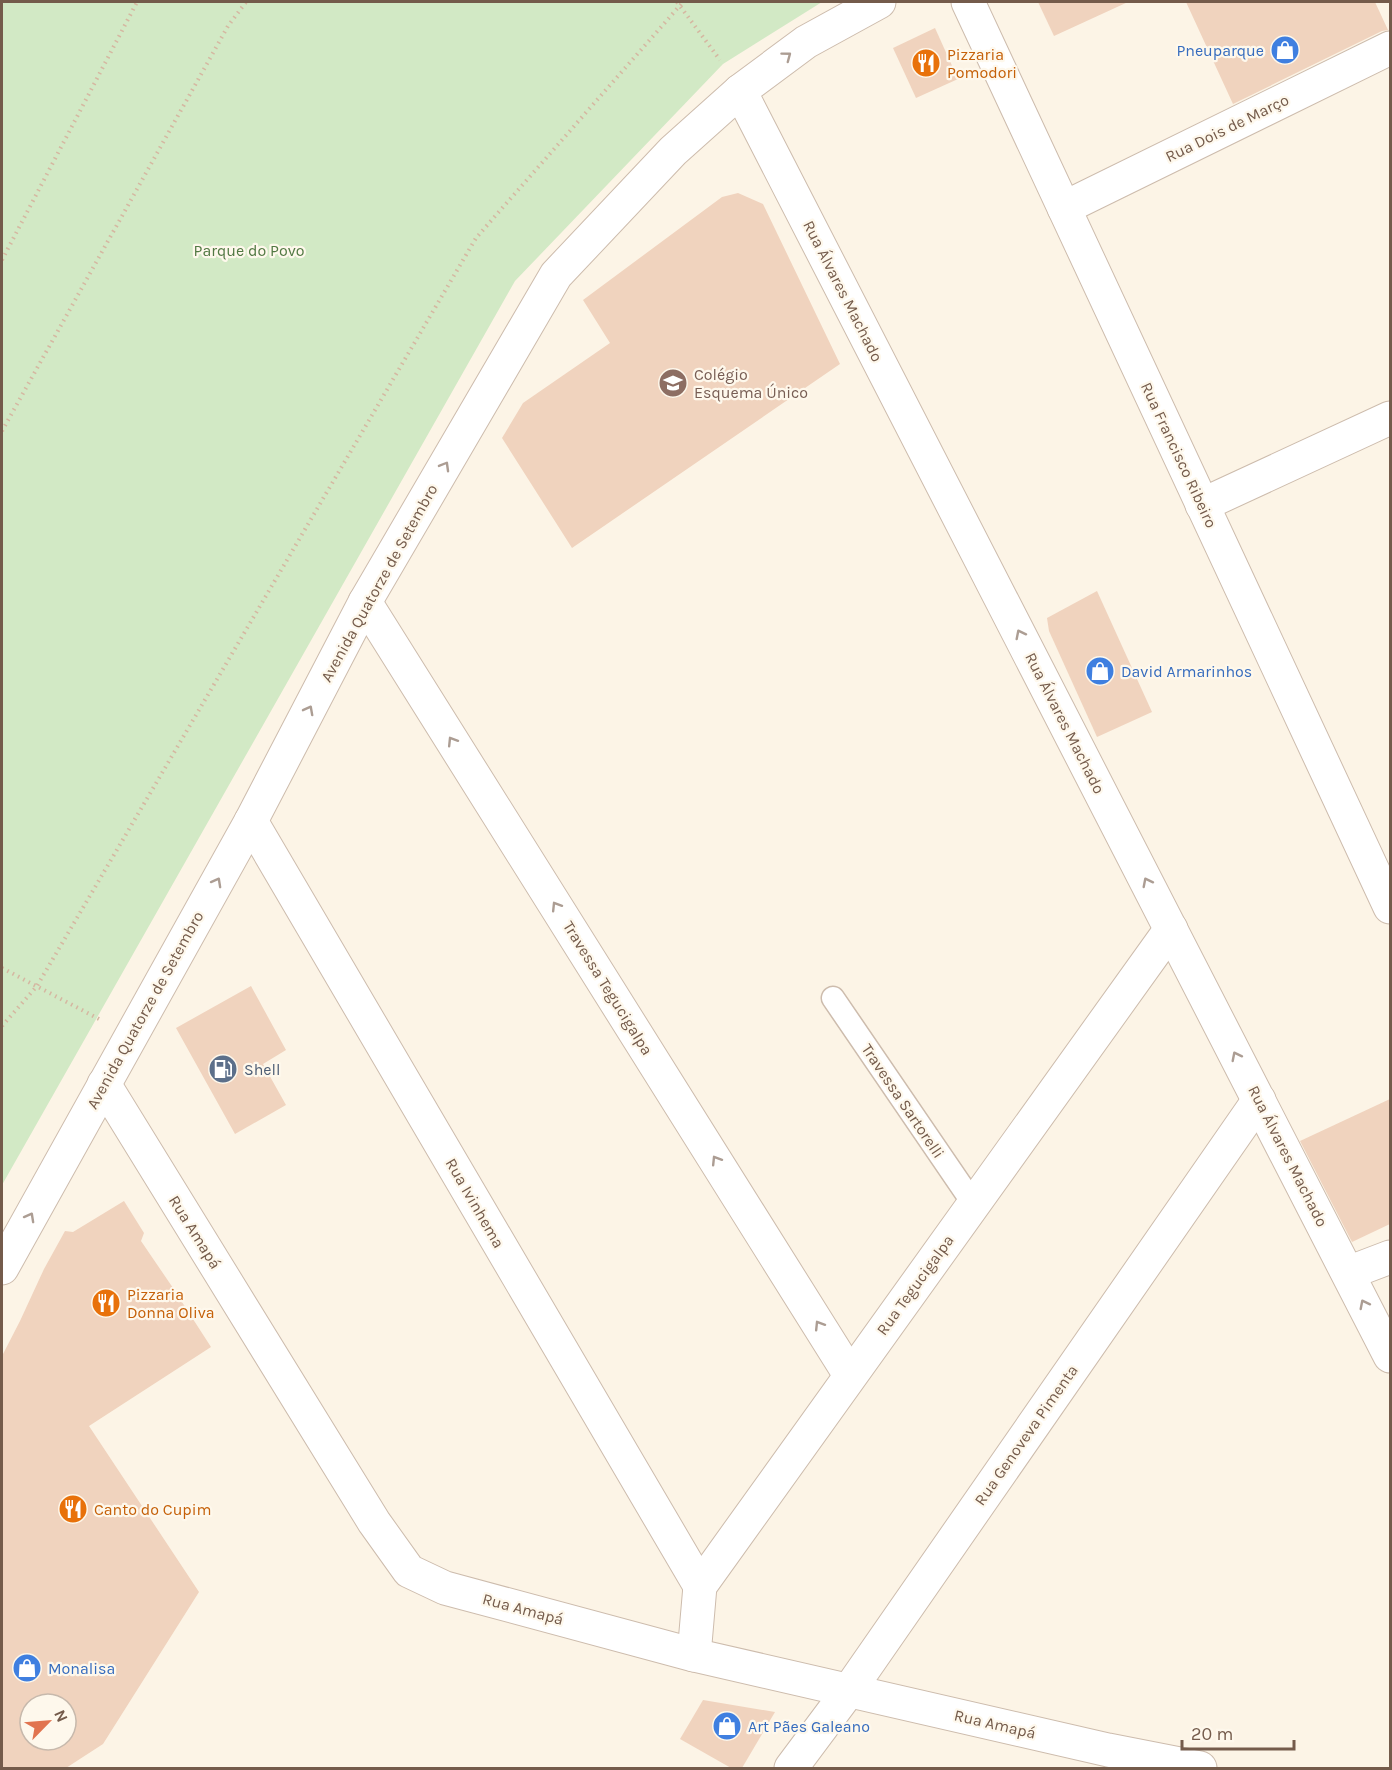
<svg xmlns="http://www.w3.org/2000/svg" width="1392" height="1770" viewBox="0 0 1392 1770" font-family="Karla,sans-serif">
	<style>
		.green { fill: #d2e9c5 }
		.building { fill: #f0d3be; fill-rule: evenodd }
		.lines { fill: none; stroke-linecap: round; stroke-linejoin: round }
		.service-casing { stroke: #cdbcad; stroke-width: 25 }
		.minor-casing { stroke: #cdbcad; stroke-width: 35 }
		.tertiary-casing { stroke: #cdbcad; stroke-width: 35 }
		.path { stroke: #d5b7a1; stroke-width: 4; stroke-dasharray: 1.5 4.5; stroke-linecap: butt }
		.service { stroke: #fff; stroke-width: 22 }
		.minor { stroke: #fff; stroke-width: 33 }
		.tertiary { stroke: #fff; stroke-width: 33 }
		.oneway { stroke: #ac9d93 }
		.labels { text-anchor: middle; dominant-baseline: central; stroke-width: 4.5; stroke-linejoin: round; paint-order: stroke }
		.shop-label { font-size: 16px; fill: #366cbe; stroke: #fef8ec; text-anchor: start }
		.food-label { font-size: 16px; fill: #c56008; stroke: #fef8ec; text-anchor: start }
		.street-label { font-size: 16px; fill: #745b4b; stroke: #fef8ec }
		.park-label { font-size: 16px; fill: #527943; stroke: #fef8ec }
		.education-label { font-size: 16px; fill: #785e54; stroke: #fef8ec; text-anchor: start }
		.service-label { font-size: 16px; fill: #4e5e75; stroke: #fef8ec; text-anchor: start }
	</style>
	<rect width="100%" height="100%" fill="#fcf4e6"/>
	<!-- green -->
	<path class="green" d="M2,2H822L723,64L515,281L2,1185Z"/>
	<!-- building -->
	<g class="building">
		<path d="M1038,2H1128L1054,36Z"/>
		<path d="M1186,2H1375L1388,30L1382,31L1233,104Z"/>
		<path d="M935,28L958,79L916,98L893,48Z"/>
		<path d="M738,193L763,204L840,364L572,548L502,438L523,403L610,343L583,300L722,197Z"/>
		<path d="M1097,591L1152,712L1097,737L1049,631L1047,618Z"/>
		<path d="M251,986L286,1050L263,1064L286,1105L235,1134L176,1028Z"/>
		<path d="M1390,1099V1224L1352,1242L1300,1141Z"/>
		<path d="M124,1201L144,1233L141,1241L171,1285L211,1347L89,1426L199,1592L103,1744L66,1768H2V1356L20,1321L44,1269L65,1231L73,1232ZM30,1704H66V1740H30Z"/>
		<path d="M703,1700L775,1712L742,1768H731L680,1739Z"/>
	</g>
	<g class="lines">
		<!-- service casing -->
		<g class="service-casing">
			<path id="service" d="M833,998L973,1203"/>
		</g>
		<!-- minor casing -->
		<g class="minor-casing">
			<g id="minor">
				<path d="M968,2L1390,907"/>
				<path d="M740,91L1390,1356"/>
				<path d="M1064,208L1390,48"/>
				<path d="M1202,505L1390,418"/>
				<path d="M365,602L850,1375"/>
				<path d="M251,821L700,1586"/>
				<path d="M104,1084L374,1522L409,1571L445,1588L694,1655L1108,1750L1200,1768"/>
				<path d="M1348,1273L1390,1257"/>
				<path d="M694,1655L700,1586L1171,929"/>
				<path d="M791,1768L850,1689L1259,1100"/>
			</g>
		</g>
		<!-- tertiary casing -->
		<g class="tertiary-casing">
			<path id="tertiary" d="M2,1268L251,821L365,602L556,275L673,151L740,91L806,42L879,2"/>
		</g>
		<!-- path -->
		<g class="path">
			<path d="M677,2L720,60"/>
			<path d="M2,260L137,2"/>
			<path d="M2,431L228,26L246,2"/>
			<path d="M2,968L99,1019"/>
			<path d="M2,1026L37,986L476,238L683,2"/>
		</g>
		<!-- service -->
		<use href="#service" class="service"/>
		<!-- minor -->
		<use href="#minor" class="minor"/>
		<!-- tertiary -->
		<use href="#tertiary" class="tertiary"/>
	</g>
	<!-- one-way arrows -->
	<defs><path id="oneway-chevron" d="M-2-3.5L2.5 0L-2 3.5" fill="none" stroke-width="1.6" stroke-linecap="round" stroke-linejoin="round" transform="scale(1.5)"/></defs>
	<g class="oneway">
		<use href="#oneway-chevron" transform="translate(787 56) rotate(-37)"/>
		<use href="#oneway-chevron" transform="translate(445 466) rotate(-60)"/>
		<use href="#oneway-chevron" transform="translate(1020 634) rotate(-117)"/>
		<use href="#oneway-chevron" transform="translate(309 710) rotate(-62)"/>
		<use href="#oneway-chevron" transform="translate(452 741) rotate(-122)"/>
		<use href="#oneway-chevron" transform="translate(217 882) rotate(-61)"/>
		<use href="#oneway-chevron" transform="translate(1147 882) rotate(-117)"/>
		<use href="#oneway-chevron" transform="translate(556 906) rotate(-122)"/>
		<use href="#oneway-chevron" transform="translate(1236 1056) rotate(-117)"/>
		<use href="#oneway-chevron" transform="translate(716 1160) rotate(-122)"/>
		<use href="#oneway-chevron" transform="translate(30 1217) rotate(-61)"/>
		<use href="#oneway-chevron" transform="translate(1364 1304) rotate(-117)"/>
		<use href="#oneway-chevron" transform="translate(819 1325) rotate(-122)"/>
	</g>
	<!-- icons -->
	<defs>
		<g id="shop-disc" transform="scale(1.5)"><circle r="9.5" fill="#3f7fe0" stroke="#fef8ec"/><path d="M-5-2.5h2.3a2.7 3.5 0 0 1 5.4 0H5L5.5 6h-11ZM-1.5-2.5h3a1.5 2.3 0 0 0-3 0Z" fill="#fff"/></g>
		<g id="restaurant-disc" transform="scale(1.5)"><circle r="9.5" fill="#e8710a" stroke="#fef8ec"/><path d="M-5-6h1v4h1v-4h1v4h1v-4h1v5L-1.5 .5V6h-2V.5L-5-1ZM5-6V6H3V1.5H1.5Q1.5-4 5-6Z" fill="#fff"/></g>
		<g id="school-disc" transform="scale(1.5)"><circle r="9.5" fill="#8d6e63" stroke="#fef8ec"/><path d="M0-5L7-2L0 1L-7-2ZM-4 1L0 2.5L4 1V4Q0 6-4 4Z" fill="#fff"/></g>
		<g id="fuel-disc" transform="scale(1.5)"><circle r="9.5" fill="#5c6f8a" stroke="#fef8ec"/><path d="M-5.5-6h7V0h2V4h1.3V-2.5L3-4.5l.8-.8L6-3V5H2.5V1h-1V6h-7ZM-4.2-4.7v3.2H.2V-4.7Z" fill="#fff"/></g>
	</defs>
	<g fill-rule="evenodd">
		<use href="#shop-disc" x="1285" y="50"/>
		<use href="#restaurant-disc" x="926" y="63"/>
		<use href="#school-disc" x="673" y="383"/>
		<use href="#shop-disc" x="1100" y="671"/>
		<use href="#fuel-disc" x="223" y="1069"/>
		<use href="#restaurant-disc" x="106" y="1303"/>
		<use href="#restaurant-disc" x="73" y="1509"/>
		<use href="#shop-disc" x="27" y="1668"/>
		<use href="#shop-disc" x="727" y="1726"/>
	</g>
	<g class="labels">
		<!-- shop labels -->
		<g class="shop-label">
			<text x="1264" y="50" text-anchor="end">Pneuparque</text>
			<text x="1121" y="671">David Armarinhos</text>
			<text x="48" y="1668">Monalisa</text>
			<text x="748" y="1726">Art Pães Galeano</text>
		</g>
		<!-- food labels -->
		<g class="food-label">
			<text x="947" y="54">Pizzaria<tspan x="947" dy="18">Pomodori</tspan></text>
			<text x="127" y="1294">Pizzaria<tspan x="127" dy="18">Donna Oliva</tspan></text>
			<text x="94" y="1509">Canto do Cupim</text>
		</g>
		<!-- street labels -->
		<g class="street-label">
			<text transform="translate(1227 128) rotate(-26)">Rua Dois de Março</text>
			<text transform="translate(843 291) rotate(63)">Rua Álvares Machado</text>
			<text transform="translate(1179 455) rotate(65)">Rua Francisco Ribeiro</text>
			<text transform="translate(379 583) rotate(-61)">Avenida Quatorze de Setembro</text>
			<text transform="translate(1065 723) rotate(63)">Rua Álvares Machado</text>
			<text transform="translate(608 988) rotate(58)">Travessa Tegucigalpa</text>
			<text transform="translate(145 1010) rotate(-61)">Avenida Quatorze de Setembro</text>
			<text transform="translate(903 1101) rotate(56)">Travessa Sartorelli</text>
			<text transform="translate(1288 1156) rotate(63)">Rua Álvares Machado</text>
			<text transform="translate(475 1203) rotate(60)">Rua Ivinhema</text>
			<text transform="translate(195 1232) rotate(58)">Rua Amapá</text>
			<text transform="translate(915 1285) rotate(-54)">Rua Tegucigalpa</text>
			<text transform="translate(1026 1435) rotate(-55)">Rua Genoveva Pimenta</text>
			<text transform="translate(523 1609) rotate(15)">Rua Amapá</text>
			<text transform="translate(995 1724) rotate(13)">Rua Amapá</text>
		</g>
		<!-- park labels -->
		<g class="park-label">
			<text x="249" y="250">Parque do Povo</text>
		</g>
		<!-- education labels -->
		<g class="education-label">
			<text x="694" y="374">Colégio<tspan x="694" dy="18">Esquema Único</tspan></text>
		</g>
		<!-- service labels -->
		<g class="service-label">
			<text x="244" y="1069">Shell</text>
		</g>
	</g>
	<!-- border -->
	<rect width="1392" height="1770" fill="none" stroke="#745b4b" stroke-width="6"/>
	<!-- north arrow -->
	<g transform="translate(48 1722) rotate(65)"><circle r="28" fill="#fef8ec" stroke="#c7b9ac" stroke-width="1.5"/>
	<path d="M0-4.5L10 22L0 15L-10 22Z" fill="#e1744f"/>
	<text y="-9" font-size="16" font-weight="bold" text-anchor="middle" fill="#745b4b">N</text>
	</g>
	<!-- scale -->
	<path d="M1182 1740v9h112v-9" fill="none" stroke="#745b4b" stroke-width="3"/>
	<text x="1191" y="1740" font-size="18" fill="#745b4b" stroke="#fef8ec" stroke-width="4.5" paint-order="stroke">20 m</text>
</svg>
